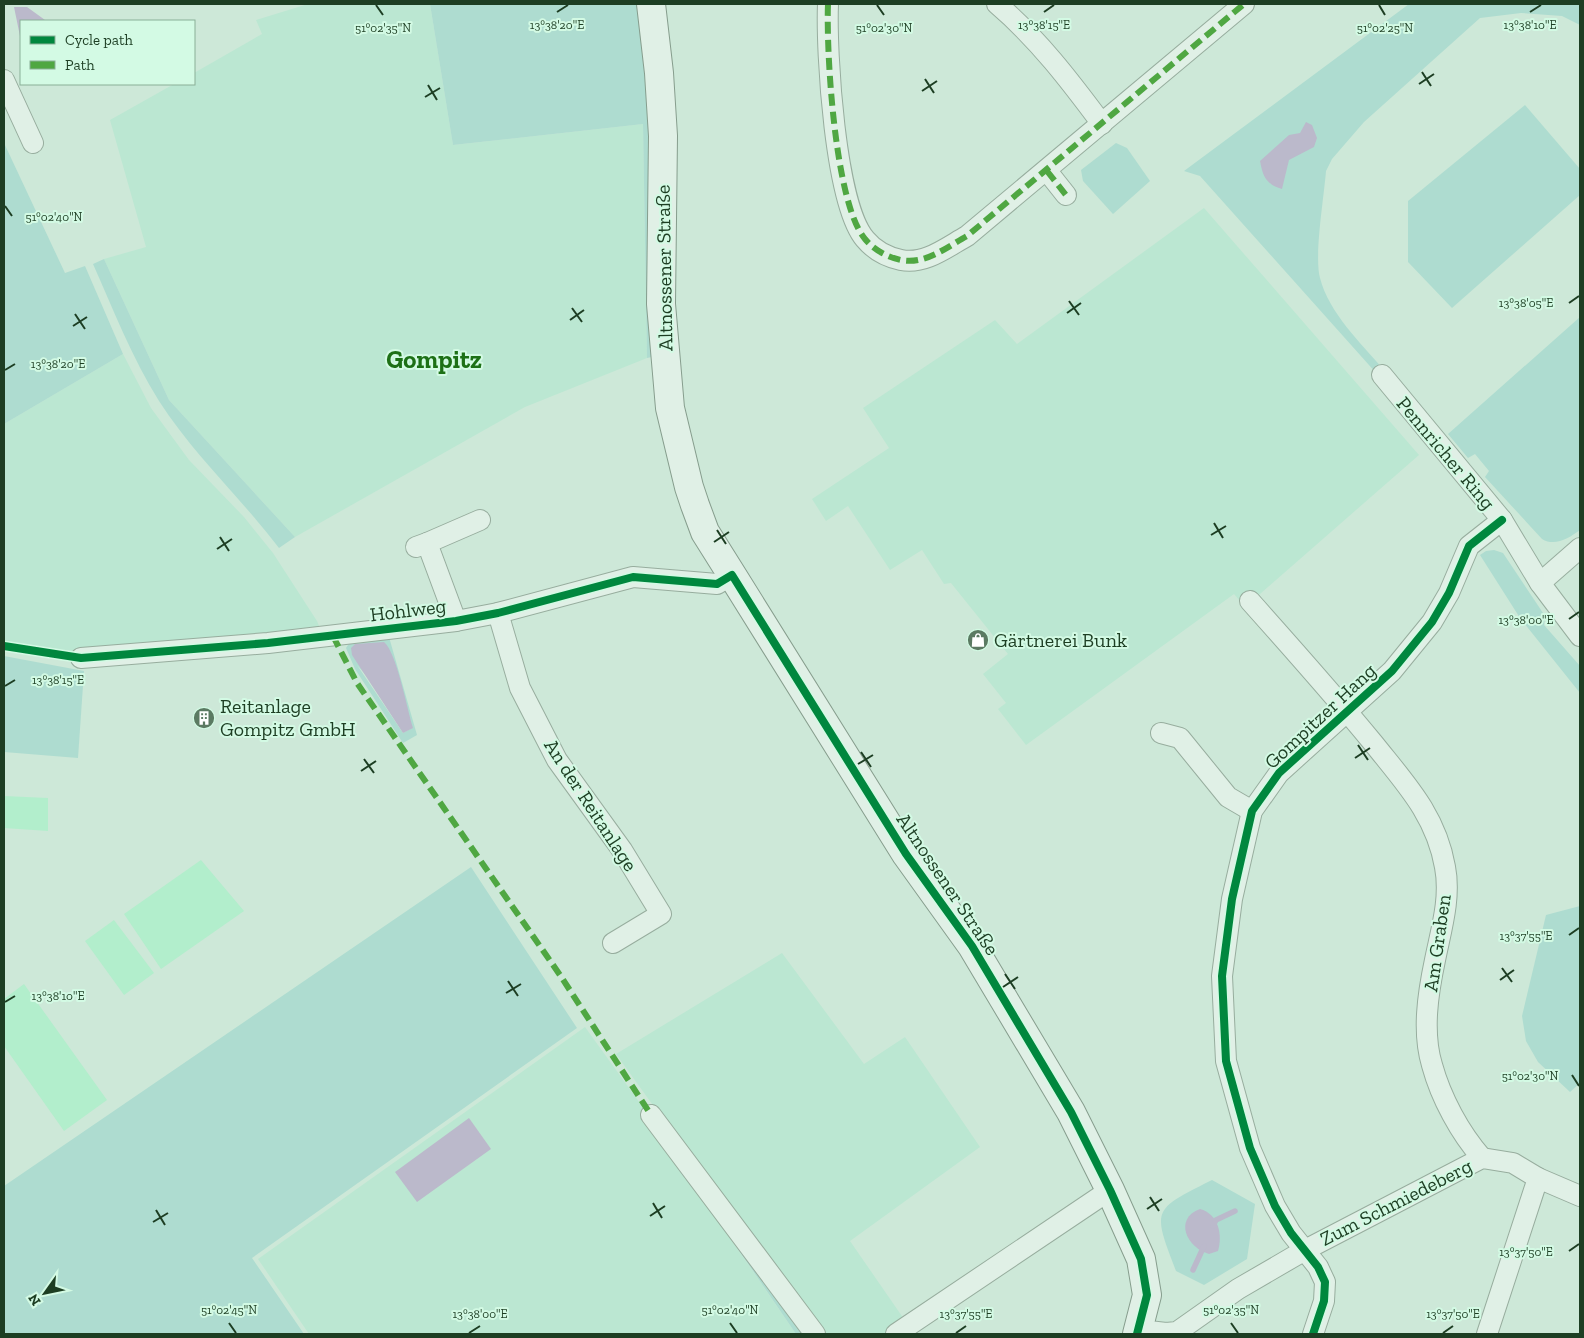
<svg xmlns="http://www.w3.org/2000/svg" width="1584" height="1338" viewBox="0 0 1584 1338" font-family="'Zilla Slab',serif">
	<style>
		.farmland { fill: #bbe7d2 }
		.green { fill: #aedcd0; fill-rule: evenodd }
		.sand { fill: #b2eecc }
		.water { fill: #bbb9cb }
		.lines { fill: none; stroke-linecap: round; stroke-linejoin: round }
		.stream { stroke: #bbb9cb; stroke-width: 5.5 }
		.street-casing { stroke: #97ad9e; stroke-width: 22 }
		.secondary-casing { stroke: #869d8d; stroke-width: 30 }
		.street { stroke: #e0f0e6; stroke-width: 20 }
		.secondary { stroke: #e0f0e6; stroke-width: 28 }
		.quiet { stroke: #4fa742; stroke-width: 6; stroke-dasharray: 12 6; stroke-linecap: butt }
		.cycleway-casing { stroke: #d3fae4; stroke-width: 11 }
		.cycleway { stroke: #00873e; stroke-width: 8 }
		.ticks { fill: none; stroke: #1d3e23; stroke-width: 2 }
		.labels { text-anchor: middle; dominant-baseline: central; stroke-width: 4; stroke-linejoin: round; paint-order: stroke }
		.street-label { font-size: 20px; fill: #1d3e23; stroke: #d3fae4 }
		.poi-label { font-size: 20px; fill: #1d3e23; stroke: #d3fae4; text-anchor: start }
		.district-label { font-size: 25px; font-weight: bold; fill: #1d7016; stroke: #d3fae4 }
		.ticks-label { font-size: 12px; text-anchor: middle; fill: #1d3e23; stroke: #d3fae4; stroke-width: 4; stroke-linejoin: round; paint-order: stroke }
	</style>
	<rect width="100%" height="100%" fill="#cde8d8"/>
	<!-- farmland -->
	<g class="farmland">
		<path d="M308,4H430L453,145L643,124L647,358L525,407L295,537L169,400L104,259L146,247L110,120L174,84H194V73L262,34L256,20Z"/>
		<path d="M1204,208L1419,455L1245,607L1234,594L1026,745L998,709L1006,703L983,674L1008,654L951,583L944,584L922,550L890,570L848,506L826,521L812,499L889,448L863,408L995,320L1017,344Z"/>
		<path d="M123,354L151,408L189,460L244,517L273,553L317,621L321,631L81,653L4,641V424Z"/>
		<path d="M782,953L864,1064L905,1037L980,1147L850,1241L906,1322L888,1334H818L616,1054Z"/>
		<path d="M585,1027L707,1196L703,1199L796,1334H309L258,1259Z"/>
	</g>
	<!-- green -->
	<g class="green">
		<path d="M430,4H643L651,67L649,316L651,346L656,356L647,358L643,124L453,145Z"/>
		<path d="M1409,4H1580V25L1562,16L1521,13L1480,18L1364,122L1332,159L1326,171C1324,197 1314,256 1320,278C1329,313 1361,343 1383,369L1377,374L1200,176L1184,171Z"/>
		<path d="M1525,105L1580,169V195L1452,308L1408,262V201Z"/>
		<path d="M4,143L65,273L85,266L123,354L4,424Z"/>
		<path d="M1116,143L1127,148L1150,181L1113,214L1083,181L1081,170Z"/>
		<path d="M104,259L169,400L295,537L279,548C241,498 193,454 159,401C132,358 113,309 93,264Z"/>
		<path d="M1580,317V530C1569,538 1555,547 1542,539L1485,477L1489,471L1475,454L1468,458L1448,434Z"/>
		<path d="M1494,550L1503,553L1545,616L1544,625L1580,666V693L1520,618L1480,555L1486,551Z"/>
		<path d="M389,637L417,735L403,743L355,669L346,648L350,642ZM357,665L412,728L403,733Z"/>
		<path d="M4,656L84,671L78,758L4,752Z"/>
		<path d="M471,867L577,1028L252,1258L304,1334H4V1186Z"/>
		<path d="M1580,906V1083L1570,1092L1538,1062L1526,1041L1522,1016L1546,915Z"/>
		<path d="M1212,1180L1255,1204L1247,1259L1204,1285L1176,1271C1152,1209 1152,1210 1212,1180Z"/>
		<path d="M703,1198L806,1334H796Z"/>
	</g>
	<!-- sand -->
	<g class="sand">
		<path d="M4,796L48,798V831L4,828Z"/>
		<path d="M201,860L244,911L161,969L124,914Z"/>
		<path d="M114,920L154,973L124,995L85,941Z"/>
		<path d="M24,984L107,1100L64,1131L4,1046V999Z"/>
	</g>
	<!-- water -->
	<g class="water">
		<path d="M14,7H27L45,20L21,21V41Z"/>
		<path d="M1306,122L1312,125L1317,138L1314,147L1289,160L1282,189C1266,184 1263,177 1260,161L1289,135L1300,133Z"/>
		<path d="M384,642C397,653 407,709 413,728L403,733L352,655L351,648L355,644Z"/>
		<path d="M469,1118L491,1149L417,1202L395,1172Z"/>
		<path d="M1200,1209C1218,1214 1223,1234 1218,1251L1209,1254C1187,1248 1173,1219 1200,1209Z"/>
	</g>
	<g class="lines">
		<!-- stream -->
		<g class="stream">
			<path d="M1213,1226L1216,1220L1235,1211"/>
			<path d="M1193,1270L1204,1246"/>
		</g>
		<!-- street casing -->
		<g class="street-casing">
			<g id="street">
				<path d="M828,4C826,52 835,204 865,239C874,250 887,257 901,260C925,265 947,247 967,236L1244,4"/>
				<path d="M997,4C1038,39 1070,81 1102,124"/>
				<path d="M4,80L33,143"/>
				<path d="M1047,171L1066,195"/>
				<path d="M1382,375L1502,520L1540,583L1580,636"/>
				<path d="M427,543L480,520"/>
				<path d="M416,547L427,543L456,621"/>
				<path d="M1540,583L1580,548"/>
				<path d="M1250,601C1292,648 1334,695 1374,744C1405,783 1436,815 1445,867C1451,898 1441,930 1435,960C1428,993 1422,1032 1432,1065C1441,1098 1460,1133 1482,1158"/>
				<path d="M498,613L520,688L557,760L622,850L661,914L613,943"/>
				<path d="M81,658L268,643L456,621L498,613L633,577L717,584L732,575"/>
				<path d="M1161,733L1180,738L1228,797L1252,811"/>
				<path d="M651,1115L815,1334"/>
				<path d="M1140,1330L1166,1333L1177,1332L1238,1289L1305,1250L1482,1158L1513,1163L1538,1178L1580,1196"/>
				<path d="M896,1334L1110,1190"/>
				<path d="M1313,1334L1324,1301L1325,1282L1318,1267L1291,1233L1275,1206L1250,1148L1226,1061L1222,976L1232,899L1252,811L1279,773L1392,671L1432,622L1449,593L1469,546L1502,520"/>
				<path d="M1487,1334L1538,1178"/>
			</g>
		</g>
		<!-- secondary casing -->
		<g class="secondary-casing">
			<path id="secondary" d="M651,4L659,73L663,136L661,304L670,408L689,487L695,505L705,532L732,575L906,854L972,946L1071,1112L1110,1190L1141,1259L1147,1295L1137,1334"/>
		</g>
		<!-- street -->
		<use href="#street" class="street"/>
		<!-- secondary -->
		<use href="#secondary" class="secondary"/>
		<!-- quiet -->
		<g class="quiet">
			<path d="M828,4C826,52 835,204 865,239C874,250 887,257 901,260C925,265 947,247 967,236L1244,4"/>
			<path d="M1047,171L1066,195"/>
			<path d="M333,636L357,683L560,975L651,1115"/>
		</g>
		<!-- cycleway casing -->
		<g class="cycleway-casing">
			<g id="cycleway">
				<path d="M4,646L81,658L268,643L456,621L498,613L633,577L717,584L732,575L906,854L972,946L1071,1112L1110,1190L1141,1259L1147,1295L1137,1334"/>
				<path d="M1313,1334L1324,1301L1325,1282L1318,1267L1291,1233L1275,1206L1250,1148L1226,1061L1222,976L1232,899L1252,811L1279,773L1392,671L1432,622L1449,593L1469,546L1502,520"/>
			</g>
		</g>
		<!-- cycleway -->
		<use href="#cycleway" class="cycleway"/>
	</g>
	<!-- ticks -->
	<path class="ticks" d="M376,5L383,15M877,5L884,15M1379,5L1385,15M557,12L568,5M1044,12L1054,5M1530,12L1541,5M1422,72L1431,86M925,79L934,93M1419,84L1434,74M428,85L437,100M922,91L937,81M425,97L440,88M5,206L12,216M1069,301L1079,315M1569,303L1579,296M572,308L582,322M1067,313L1081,303M75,314L85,329M570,320L584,310M73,326L87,317M5,370L15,364M1214,523L1223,538M717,530L726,544M1211,535L1226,526M220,537L229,551M714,542L729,532M217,549L232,539M1569,619L1579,612M5,686L15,680M1358,745L1368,760M861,752L871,767M1355,758L1370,748M364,759L374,773M858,764L873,755M361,771L376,761M1569,935L1579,928M1502,968L1512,982M1005,974L1015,989M1500,980L1514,970M508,981L518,996M1003,987L1018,977M506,993L521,984M5,1002L15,996M1572,1075L1579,1086M1150,1197L1159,1211M653,1203L662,1218M1147,1209L1162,1199M156,1210L165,1225M650,1216L665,1206M153,1222L168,1213M1569,1251L1579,1244M229,1323L236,1333M730,1323L737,1333M1231,1323L1238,1333M469,1333L480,1326M956,1333L966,1326M1443,1333L1453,1326"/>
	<!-- icons -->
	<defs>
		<g id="shop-disc" transform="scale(1.125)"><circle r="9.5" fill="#5b7a62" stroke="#d3fae4"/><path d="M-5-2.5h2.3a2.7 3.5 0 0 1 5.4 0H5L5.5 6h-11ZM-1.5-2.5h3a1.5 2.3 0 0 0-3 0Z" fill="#fff"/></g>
		<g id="building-disc" transform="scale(1.125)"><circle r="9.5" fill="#5b7a62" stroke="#d3fae4"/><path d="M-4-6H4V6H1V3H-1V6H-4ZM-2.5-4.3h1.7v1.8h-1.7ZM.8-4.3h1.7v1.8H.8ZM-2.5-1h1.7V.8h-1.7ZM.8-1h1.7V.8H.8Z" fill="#fff"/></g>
	</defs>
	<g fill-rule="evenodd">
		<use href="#shop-disc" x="978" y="640"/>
		<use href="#building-disc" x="204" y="718"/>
	</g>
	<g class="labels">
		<!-- street labels -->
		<g class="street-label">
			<text transform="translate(664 268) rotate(-91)">Altnossener Straße</text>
			<text transform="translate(1446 453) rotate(50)">Pennricher Ring</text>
			<text transform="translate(408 610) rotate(-7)">Hohlweg</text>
			<text transform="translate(1320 716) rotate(-43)">Gompitzer Hang</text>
			<text transform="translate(591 805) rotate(57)">An der Reitanlage</text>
			<text transform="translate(948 884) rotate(56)">Altnossener Straße</text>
			<text transform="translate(1437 943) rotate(-82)">Am Graben</text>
			<text transform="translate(1396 1202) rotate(-27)">Zum Schmiedeberg</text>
		</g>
		<!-- poi labels -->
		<g class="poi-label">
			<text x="994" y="640">Gärtnerei Bunk</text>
			<text x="220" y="706">Reitanlage<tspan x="220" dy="23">Gompitz GmbH</tspan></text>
		</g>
		<!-- district labels -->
		<g class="district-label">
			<text x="434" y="359">Gompitz</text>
		</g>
	</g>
	<g class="ticks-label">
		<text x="557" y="29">13°38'20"E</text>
		<text x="1044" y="29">13°38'15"E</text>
		<text x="1530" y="29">13°38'10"E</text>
		<text x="383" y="32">51°02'35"N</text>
		<text x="1385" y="32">51°02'25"N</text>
		<text x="884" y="32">51°02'30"N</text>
		<text x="54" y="221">51°02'40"N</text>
		<text x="1526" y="307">13°38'05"E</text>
		<text x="58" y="368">13°38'20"E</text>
		<text x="1526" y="624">13°38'00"E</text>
		<text x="58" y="684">13°38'15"E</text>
		<text x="1526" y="940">13°37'55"E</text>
		<text x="58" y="1000">13°38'10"E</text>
		<text x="1530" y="1080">51°02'30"N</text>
		<text x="1526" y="1256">13°37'50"E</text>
		<text x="229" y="1314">51°02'45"N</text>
		<text x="730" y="1314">51°02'40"N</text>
		<text x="1231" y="1314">51°02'35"N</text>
		<text x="480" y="1318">13°38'00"E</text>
		<text x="966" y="1318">13°37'55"E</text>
		<text x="1453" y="1318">13°37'50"E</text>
	</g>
	<!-- border -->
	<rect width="1584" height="1338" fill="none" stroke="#1d3e23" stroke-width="10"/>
	<!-- legend -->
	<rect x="20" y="20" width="175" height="65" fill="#d3fae4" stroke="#8aaf97"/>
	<rect x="30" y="36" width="25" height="8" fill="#00873e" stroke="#8aaf97"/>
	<text x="65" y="45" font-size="15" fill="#1d3e23">Cycle path</text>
	<rect x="30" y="61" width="25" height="8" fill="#4fa742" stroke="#8aaf97"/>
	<text x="65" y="70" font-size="15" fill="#1d3e23">Path</text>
	<!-- north arrow -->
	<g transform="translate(45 1293) rotate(237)" stroke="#d3fae4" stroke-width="4" paint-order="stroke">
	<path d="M0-4L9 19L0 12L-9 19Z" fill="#1d3e23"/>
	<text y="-8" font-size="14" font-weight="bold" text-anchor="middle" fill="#1d3e23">N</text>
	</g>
</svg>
